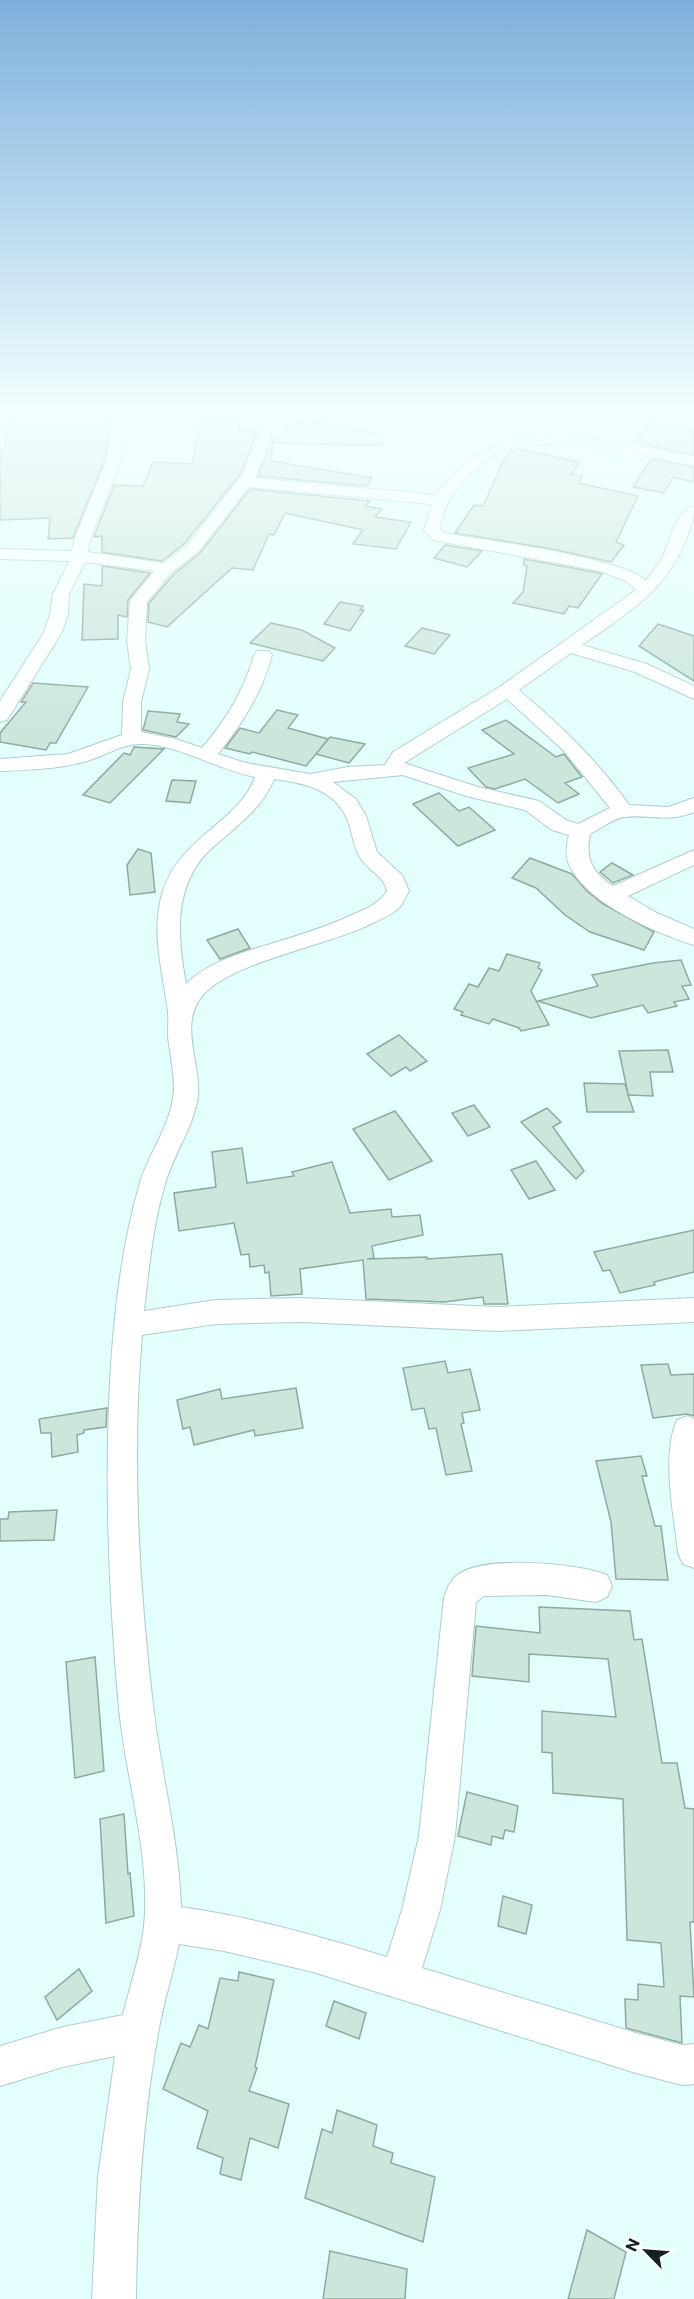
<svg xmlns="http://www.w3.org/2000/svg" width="694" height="2299" viewBox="0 0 694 2299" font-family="Commissioner,sans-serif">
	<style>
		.building { fill: #cce6dc; stroke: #90a9a0; stroke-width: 1.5 }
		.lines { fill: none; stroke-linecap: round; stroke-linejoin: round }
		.street-casing { stroke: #b0cccc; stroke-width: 2 }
		.street { fill: #fff; fill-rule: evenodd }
	</style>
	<rect width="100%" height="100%" fill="#e2fffe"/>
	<!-- building -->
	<g class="building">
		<path d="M9,414H107L109,425L105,459L73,538L48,539L50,518L0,520V449L5,450Z"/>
		<path d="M238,417L239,432H257L241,473L184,544L162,561L102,552V536L94,537L114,485L143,486L153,462L192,464L202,418Z"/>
		<path d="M303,418L383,436L382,445L272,443Z"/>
		<path d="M652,423L694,430V455L642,444L644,442L637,440Z"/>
		<path d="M273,439L271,461L372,478L366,486L258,476Z"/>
		<path d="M518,449L580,462L571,474L582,476L578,483L638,496L616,542L624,545L611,562L552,549L455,533L474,505L483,506L505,457L511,451Z"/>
		<path d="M651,459L694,467V482L673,477L664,493L633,487Z"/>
		<path d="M250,489L370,501L365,506L382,509L375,517L411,522L396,549L353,544L363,530L285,513L274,535L269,534L253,570L232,568L167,627L148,622L149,603L174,574L200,553Z"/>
		<path d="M445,545L482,551L467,567L434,558Z"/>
		<path d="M524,559L599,573L602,574L578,608L569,606L564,614L513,603L523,592L527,566L524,565Z"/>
		<path d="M102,566L150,573L128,600L127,617L118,615V639L82,640L84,584L102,586Z"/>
		<path d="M340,602L363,606L360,610H364L350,631L324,624Z"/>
		<path d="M271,623L302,630L335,648L323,661L250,643Z"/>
		<path d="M658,624L694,636V681L639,646Z"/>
		<path d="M422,628L450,635L434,654L405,646Z"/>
		<path d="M33,683L88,687L56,743H50L46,750L0,742V733L26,702H21Z"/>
		<path d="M277,710L298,715L288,728L328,739L316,754L330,737L365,744L349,763L316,754L306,766L252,752L250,754L225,748L240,728L259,733Z"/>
		<path d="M148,711L180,714L177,722L189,724L176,737L143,730Z"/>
		<path d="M506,720L556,757L564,754L582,777L565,783L579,794L558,803L525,779L495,789L486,787L468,768L514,754L482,730Z"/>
		<path d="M134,747L164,749L110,803L83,795L124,753L130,755Z"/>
		<path d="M172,780L196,781L190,803L166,801Z"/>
		<path d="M439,793L459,811L469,807L495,830L458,846L413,804Z"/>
		<path d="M138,849L151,853L155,892L130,895L127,865Z"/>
		<path d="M530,858L572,874L587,891L603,904L654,932L644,950L590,932L565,915L536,888L512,878Z"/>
		<path d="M612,863L633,875L613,883L600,872Z"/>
		<path d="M238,929L250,948L220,959L207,940Z"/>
		<path d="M507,954L540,963L538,968L542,970L531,991L549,1025L521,1031L519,1028L493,1019L489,1024L461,1015L463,1012L454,1009L469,984L478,987L489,968L499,971Z"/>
		<path d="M681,960L691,985L682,986L689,999L674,1002L677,1006L648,1013L643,1005L591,1018L538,1001L598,986L592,975L653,963Z"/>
		<path d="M399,1035L427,1061L410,1071L406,1067L391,1076L367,1054Z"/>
		<path d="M668,1050L673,1072H650L653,1096L628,1095L634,1112H587L584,1083L625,1084L628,1094L619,1051Z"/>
		<path d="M474,1105L490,1127L468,1136L452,1113Z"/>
		<path d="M547,1108L561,1122L553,1127L584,1171L576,1179L521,1122Z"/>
		<path d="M395,1111L432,1161L389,1180L353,1129Z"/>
		<path d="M242,1148L247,1183L294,1176L292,1172L332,1162L350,1213L391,1209L392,1217L420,1215L423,1235L372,1246L374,1258L367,1259L427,1257V1259L502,1254L508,1304H484L483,1297L444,1302L366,1299L363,1260L300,1269L302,1294L271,1296L269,1272L265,1273L264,1265L250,1267L249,1254L241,1255L234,1223L179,1231L174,1193L216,1187L212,1152Z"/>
		<path d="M536,1161L555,1190L529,1199L511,1170Z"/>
		<path d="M694,1230V1272L654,1282L655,1285L620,1293L610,1270L603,1271L594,1252Z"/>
		<path d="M445,1361L448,1373L470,1369L480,1410L462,1413L464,1423L461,1424L472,1471L446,1475L436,1428L429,1429L424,1408L412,1410L403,1368Z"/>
		<path d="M668,1364L671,1375L694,1374V1416L687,1414L653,1418L641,1365Z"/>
		<path d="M296,1388L303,1428L255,1436L254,1430L194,1445L190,1427L183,1429L177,1400L220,1389L222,1399Z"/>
		<path d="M107,1408L106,1427L84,1430V1433L77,1435L78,1452L52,1457L51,1433H41L39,1419Z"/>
		<path d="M641,1456L647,1476H642L655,1526H661L668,1580L616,1579L611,1522L596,1461Z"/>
		<path d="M57,1510L54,1540L0,1541V1519H8L9,1512Z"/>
		<path d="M539,1607L630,1611L634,1640L642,1639L662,1763H677L685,1808L694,1809V1922H690L694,1997L680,1996L682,2043L626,2028L625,1999L638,2000V1984L664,1987L661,1943L627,1940L623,1799L553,1793L552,1753L542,1752V1711L616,1717L608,1659L529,1654V1682L472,1676L476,1626L540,1633Z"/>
		<path d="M95,1657L104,1771L75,1778L66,1662Z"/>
		<path d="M467,1792L518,1806L514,1832L505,1830L503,1839L492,1836L491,1845L458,1836Z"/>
		<path d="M124,1814L128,1874L130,1873L134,1916L106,1923L100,1819Z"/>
		<path d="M503,1896L532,1905L526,1934L498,1926Z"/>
		<path d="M79,1969L92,1991L57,2020L45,1997Z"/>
		<path d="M239,1972L274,1980L255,2067L257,2068L249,2091L289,2104L278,2148L250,2138L241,2180L220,2174L223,2158L197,2148L208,2111L163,2089L181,2043L190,2047L199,2025L208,2029L220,1978L238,1981Z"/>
		<path d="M334,2001L366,2013L359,2039L326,2026Z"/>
		<path d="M337,2110L377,2125L373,2146L393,2153L391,2163L435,2177L423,2242L305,2198L322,2129L332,2133Z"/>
		<path d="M587,2230L626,2252L614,2299H568Z"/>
		<path d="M330,2251L407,2269L405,2299H323Z"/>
	</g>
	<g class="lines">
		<!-- street casing -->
		<g class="street-casing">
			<g id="street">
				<path d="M112,414H126L121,460L91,537L88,552L163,563L186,546L243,474L266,414H280L255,478L437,495C465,455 502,435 551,436L560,414H574L565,437L626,444L694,457V465C644,456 556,434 508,449C492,454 479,465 467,477C452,492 443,508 440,529L444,533C482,540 625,558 646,581C650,574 656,568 660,562C670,546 674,511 694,506C694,520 690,529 685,542C663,594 627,613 582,645L647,664L694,686V699L635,672L571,653L519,690C560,725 598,761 629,805L668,807L694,798V812C668,823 649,814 624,817C612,819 600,829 590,834C585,859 592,872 613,886L694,850V865L628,896L657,913L694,929V945C657,934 582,901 568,862C565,853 567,843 569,835L552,830L525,810L466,796L403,775L333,782L356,799L366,816L377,852L402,875L409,891C406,896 403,903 400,907C392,915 379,920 369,925C325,946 232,962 203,995C178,1024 201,1063 198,1096C194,1126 175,1152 166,1181C153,1222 149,1268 144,1311L216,1300L301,1298L497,1307L694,1298V1322L497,1331L301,1322L216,1324L142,1335C131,1460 139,1589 154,1713C162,1778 179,1841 181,1907C252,1917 319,1936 387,1957L402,1910L419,1836L444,1597C447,1590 449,1582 455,1577C478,1554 578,1563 607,1575L612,1586L607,1597L596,1602L547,1595L484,1596L476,1602L455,1836L440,1910L422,1968L636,2033L682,2045L694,2044V2084L682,2085L636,2073L313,1972L224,1951L179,1944C173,1974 163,2003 158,2034C142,2122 137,2210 136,2299H92L98,2177L115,2056L63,2067L0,2086V2046L63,2027L123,2015C130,1986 140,1957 144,1927C151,1855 126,1780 119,1709C110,1608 105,1505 109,1404C112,1331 119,1257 139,1186C148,1153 172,1125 174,1089C174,1074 171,1059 169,1044C167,1034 169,1022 168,1012C163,972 150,931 163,891C180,837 238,823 255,777C218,770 175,743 140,744C121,744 105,756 87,761C59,769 29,770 0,771V759L68,754L122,735L123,702L131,669L127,641L130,601L154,571L85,562L69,594L68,615L61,634L7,720L0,722V701L43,634L50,615L53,594L69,561L0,559V549L72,551L75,537L107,460ZM249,487L432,504L424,530L433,540L600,571L628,582L636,590L501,686L393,752L385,765L348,767L310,774L246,763L218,754C242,724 262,693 272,655L269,651H257L254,655C244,691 226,720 202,748L176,739L141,732V702L149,669L145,641L147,602L172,572L198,552ZM507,699L563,750L610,808L578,824L566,820L539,801L478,787L404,763ZM274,779C305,783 338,790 349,824C353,836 354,849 361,859C369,871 385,877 387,891C380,903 366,909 354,914C329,926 303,934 277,942C245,952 210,960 186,984C178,940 173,894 203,857C212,847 224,838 234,829C250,815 266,800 274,779Z"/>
				<path d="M688,1416L694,1419V1568L683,1564L678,1553C674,1514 661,1456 677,1420Z"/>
			</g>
		</g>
		<!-- street -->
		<use href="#street" class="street"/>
	</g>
	<!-- sky -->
	<linearGradient id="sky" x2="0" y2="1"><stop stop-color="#7db0dc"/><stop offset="0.56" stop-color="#f2ffff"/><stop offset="1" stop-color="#f2ffff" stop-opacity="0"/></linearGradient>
	<rect width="694" height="736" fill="url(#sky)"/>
	<!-- north arrow -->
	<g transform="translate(646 2251) rotate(295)" stroke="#ffffff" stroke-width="4.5" paint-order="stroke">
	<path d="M0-4.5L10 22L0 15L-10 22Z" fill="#152020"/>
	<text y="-9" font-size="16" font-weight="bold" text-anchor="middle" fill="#152020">N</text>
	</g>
</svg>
